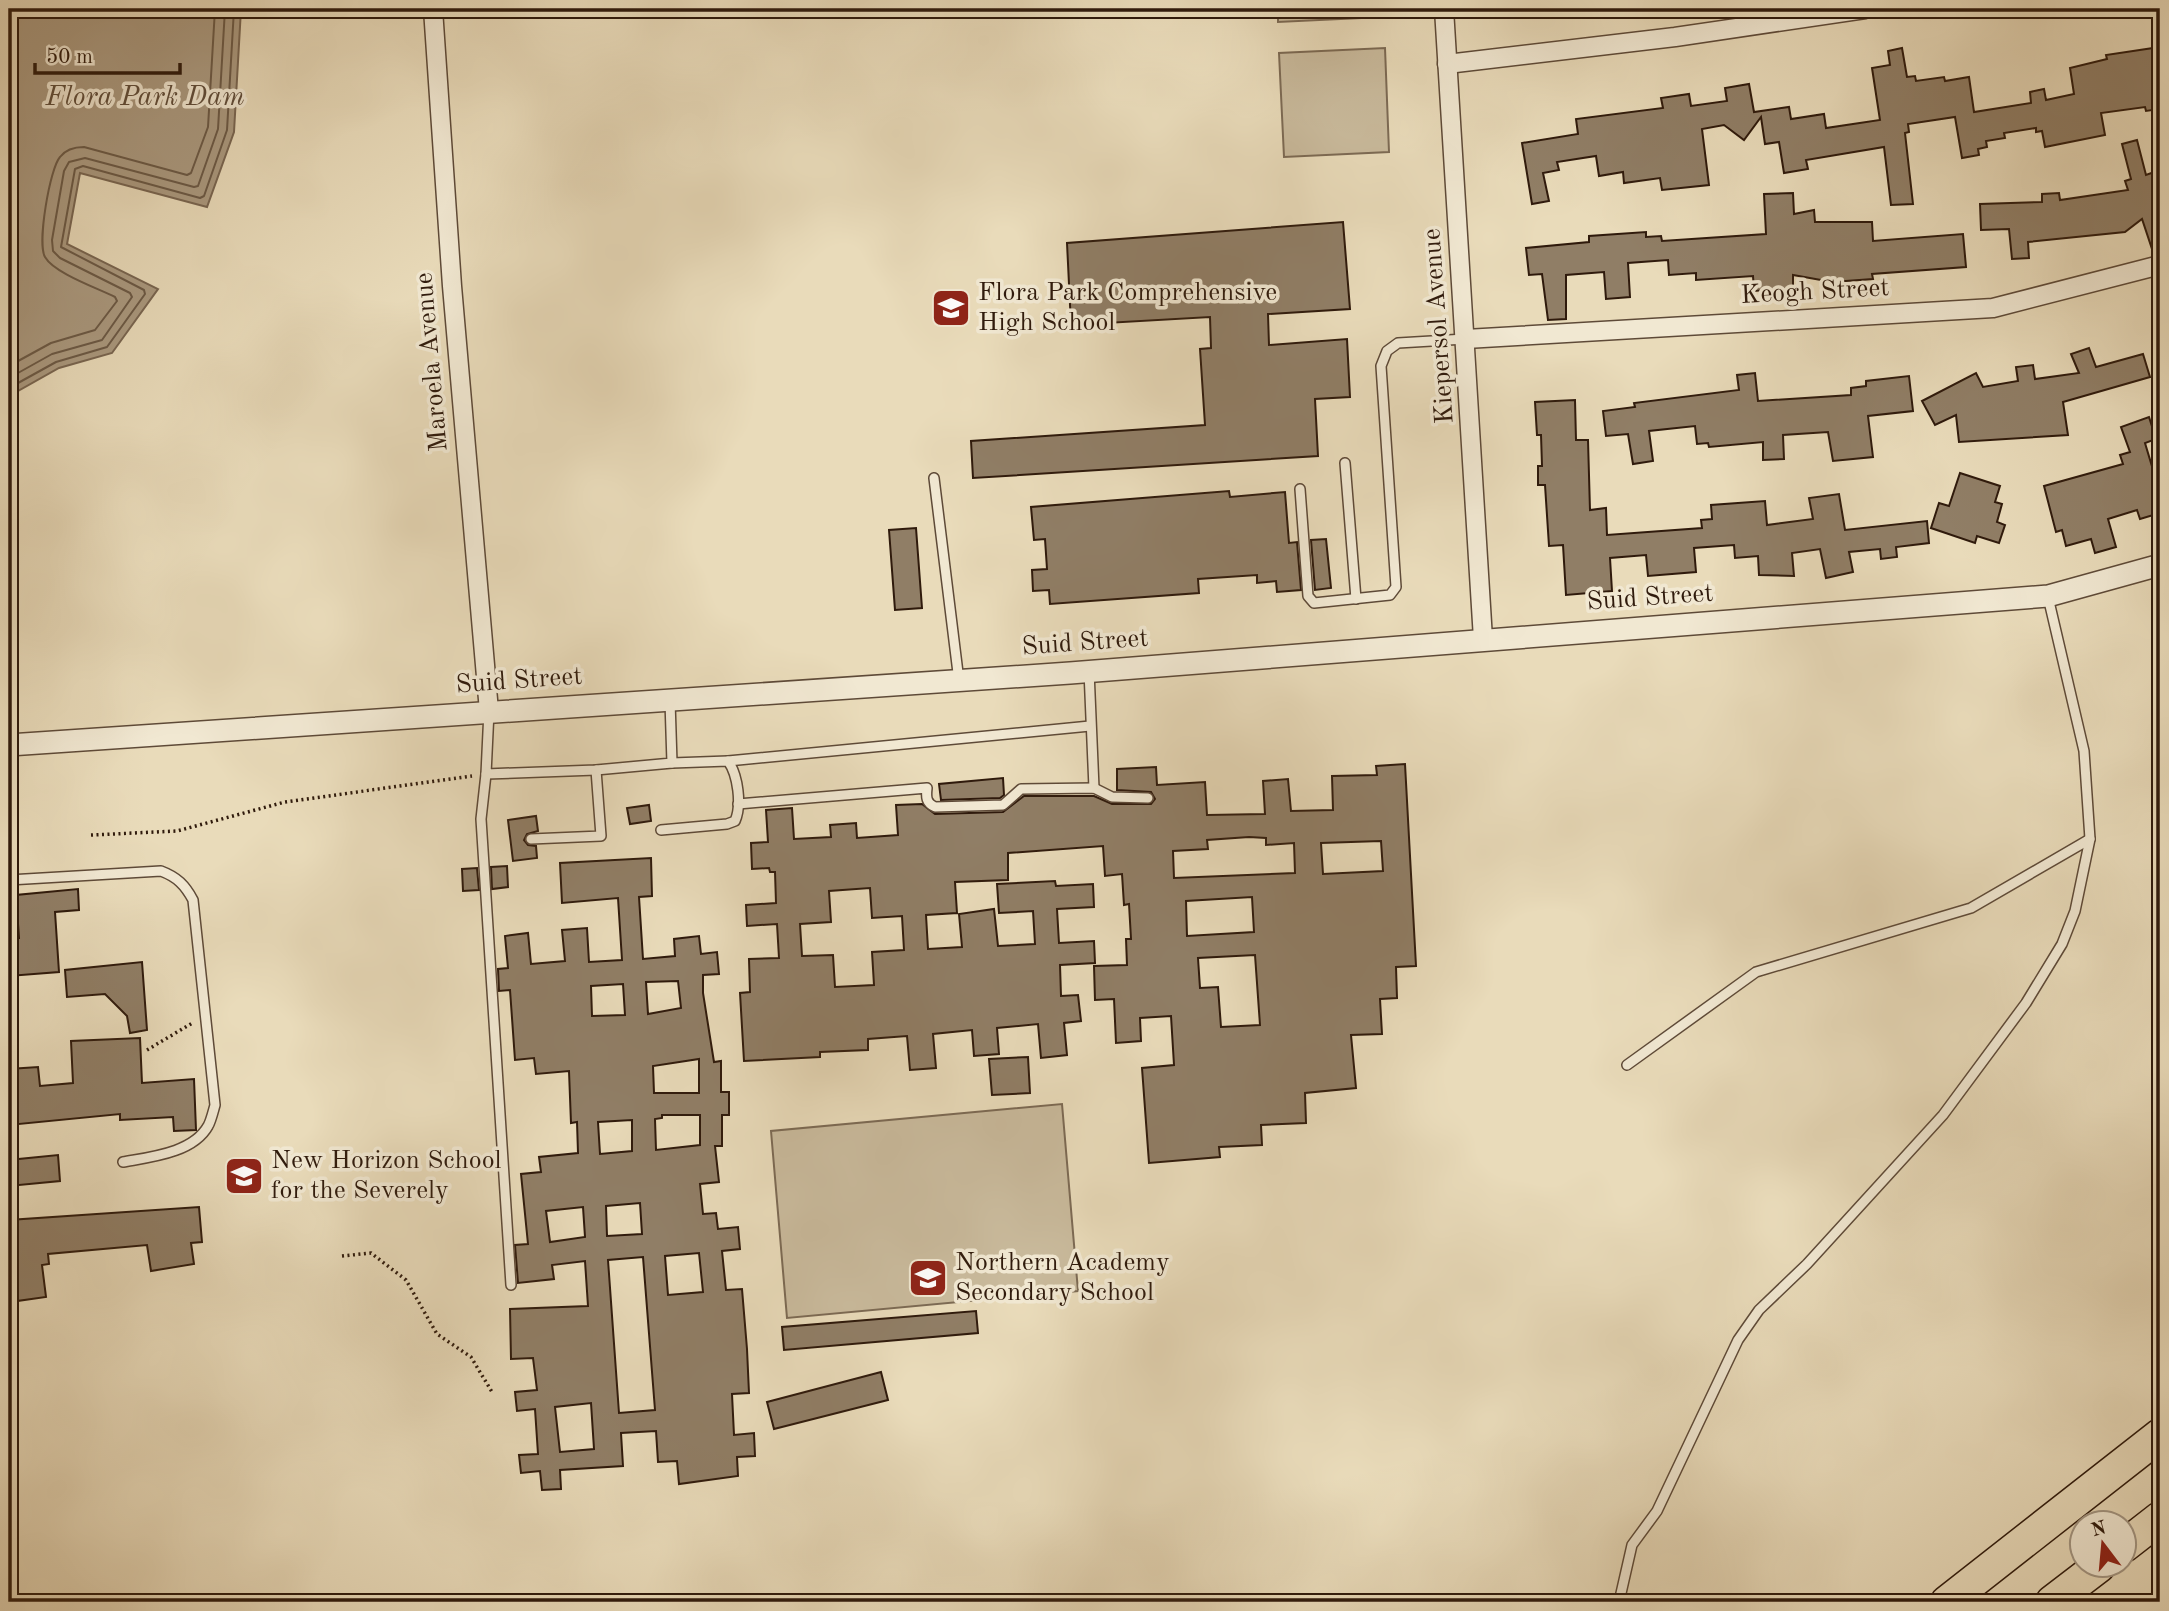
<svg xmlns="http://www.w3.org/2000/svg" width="2169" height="1611" viewBox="0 0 2169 1611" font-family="'Old Standard TT',serif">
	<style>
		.green { fill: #c9ba9c; stroke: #7c6a54; stroke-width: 2 }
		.water { fill: #aa997f; stroke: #796651; stroke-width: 2 }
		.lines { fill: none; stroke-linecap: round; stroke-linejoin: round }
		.shore { stroke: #6c5a46; stroke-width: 2 }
		.building { fill: #907e66; stroke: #2f1a0c; stroke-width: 2; fill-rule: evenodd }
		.service-casing { stroke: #5e4a38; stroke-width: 12 }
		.minor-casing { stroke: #5e4a38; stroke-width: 21 }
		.tertiary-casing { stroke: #5e4a38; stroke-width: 24 }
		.motorway-casing { stroke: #2f1a0c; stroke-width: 35 }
		.path { stroke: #2f1a0c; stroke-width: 3.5; stroke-dasharray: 2 3.5; stroke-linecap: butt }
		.service { stroke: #f1e8d2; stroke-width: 9 }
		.minor { stroke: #f1e8d2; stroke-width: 18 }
		.tertiary { stroke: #f1e8d2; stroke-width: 21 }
		.motorway { stroke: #e9dbba; stroke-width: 32 }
		.labels { text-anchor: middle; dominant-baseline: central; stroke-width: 7; stroke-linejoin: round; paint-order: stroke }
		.street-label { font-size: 26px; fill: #2f1a0c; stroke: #f1e8d2 }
		.poi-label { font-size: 26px; fill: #2f1a0c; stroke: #f1e8d2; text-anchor: start }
		.water-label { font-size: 28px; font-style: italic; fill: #604d3a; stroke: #f1e8d2 }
	</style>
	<rect width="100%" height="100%" fill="#e9dbba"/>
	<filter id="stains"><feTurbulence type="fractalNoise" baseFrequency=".00286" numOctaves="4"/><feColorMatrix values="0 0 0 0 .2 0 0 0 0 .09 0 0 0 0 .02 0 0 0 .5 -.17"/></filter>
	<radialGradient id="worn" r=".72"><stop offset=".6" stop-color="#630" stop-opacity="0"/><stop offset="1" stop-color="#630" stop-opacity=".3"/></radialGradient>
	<!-- green -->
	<g class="green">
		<path d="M1278,9H1382V17L1278,22Z"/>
		<path d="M1385,48L1389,152L1284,157L1279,53Z"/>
		<path d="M1062,1104L1078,1291L787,1318L771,1131Z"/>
	</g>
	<!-- water -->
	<path class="water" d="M9,9H241L234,132L207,207L80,173L67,244L158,289L112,353L59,368L9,396Z"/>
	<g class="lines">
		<!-- shore -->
		<g class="shore">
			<path d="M9,366L51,343L95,330L117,301L115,297C97,288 54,273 45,257C37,243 50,168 60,157C66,149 75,147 84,147L187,175L191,173L208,127L215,9"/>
			<path d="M9,378L52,354L102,340L132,297L130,293L60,258L53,251L52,240L64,171L69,162L85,158L194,187L198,186L218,129L225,9"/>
			<path d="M9,388L56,362L107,347L145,294L144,290L61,247L75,169L83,166L200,198L204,196L227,130L234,9"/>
		</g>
	</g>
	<!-- building -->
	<g class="building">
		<path d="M2160,47V109L2146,111L2145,107L2101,113L2105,135L2045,147L2042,131L2036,132V128L2004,133L2005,138L1986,141L1987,147L1978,149L1979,155L1962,158L1955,117L1908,124L1909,132L1905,133L1913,204L1891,205L1884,147L1806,160L1808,169L1784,173L1779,142L1765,144L1761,117L1744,140L1724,125L1702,129L1709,185L1662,190L1660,178L1624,183L1623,172L1599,176L1596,156L1557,162L1559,170L1543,173L1549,201L1532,204L1522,143L1578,134L1576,119L1663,108L1661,98L1689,94L1691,106L1727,101L1725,88L1749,84L1754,112L1789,107L1791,119L1824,114L1826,128L1880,120L1872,68L1890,65L1888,51L1902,48L1907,77L1915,76L1916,81L1944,77L1945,81L1969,77L1974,112L2031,103L2030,92L2044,89L2046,100L2074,94L2070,68L2107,59L2106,55Z"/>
		<path d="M2137,140L2146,175L2160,170V254L2154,255L2142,219L2125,232L2028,242L2029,258L2012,259L2009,229L1981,230L1980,204L2042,202V194L2059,193L2060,200L2128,190L2125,181L2131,179L2122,144Z"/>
		<path d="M1793,193L1794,214L1814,210L1815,222H1872L1873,241L1963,234L1966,267L1872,274L1873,279L1832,282L1793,275V288L1754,291L1753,276L1696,280V273L1669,275L1668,260L1628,263L1630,297L1606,299L1604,272L1566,275V319L1548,320L1542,274L1529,275L1526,248L1589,242V236L1646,232V237L1661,236L1662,241L1766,234L1764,194Z"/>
		<path d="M1343,222L1350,309L1268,314L1269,345L1347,339L1350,397L1315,399L1318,456L973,478L971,441L1205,425L1200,349L1211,348L1210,317L1071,325L1067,243Z"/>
		<path d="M2089,348L2096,367L2143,354L2150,377L2063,402L2068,435L1959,442L1956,415L1935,425L1922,401L1976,373L1983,387L2018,381L2016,367L2033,365L2035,379L2079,373L2071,354Z"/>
		<path d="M1755,373L1758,401L1851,395V388L1866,386V381L1909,376L1913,411L1868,416L1873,457L1833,461L1828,432L1783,435L1784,459L1763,460V442L1709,447L1708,443L1697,444L1695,426L1649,431L1653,461L1633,464L1628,434L1606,436L1603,411L1635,407L1634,403L1739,390L1737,375Z"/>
		<path d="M1575,400L1576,440H1588L1590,510L1606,508L1607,535L1702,528L1701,520L1712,519L1711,505L1765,501L1767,525L1813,519L1809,498L1839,494L1845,530L1927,521L1929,543L1896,547L1897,557L1881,559L1880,549L1849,552L1853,572L1826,578L1820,549L1792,553L1794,576L1759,575L1758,556L1735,558L1734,545L1694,548L1696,572L1648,576L1646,555L1610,558L1612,591L1566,595L1563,545L1549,546L1545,485H1538V466H1542L1541,435H1537L1535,402Z"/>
		<path d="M2149,417L2156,439L2145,443L2157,483L2160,482V513L2140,519L2137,510L2108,519L2116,547L2095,553L2091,539L2066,546L2062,530L2056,532L2044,486L2123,464L2120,455L2130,452L2121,427Z"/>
		<path d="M1960,473L2000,486L1995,502L2002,504L1997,522L2005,525L1999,543L1977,536L1975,543L1931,528L1939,503L1949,506Z"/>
		<path d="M1229,491L1230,497L1285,492L1289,543L1297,542L1301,590L1277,592L1276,581L1257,583V575L1198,579L1199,593L1050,604L1049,590L1033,591L1032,570L1047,569L1045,539L1034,540L1031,507Z"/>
		<path d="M916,528L922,608L895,610L889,530Z"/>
		<path d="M1326,539L1331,588L1315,590L1311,540Z"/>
		<path d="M1405,764L1416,966L1396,967L1397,998L1380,999L1382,1034L1351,1035L1356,1088L1305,1093L1306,1123L1261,1125L1262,1145L1219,1147L1220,1157L1149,1163L1142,1068L1174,1065L1171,1016L1140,1018L1141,1041L1116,1043L1114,999L1095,1000L1094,966L1127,965L1126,939H1131L1129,904L1124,905L1122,874L1105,876L1103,846L1008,853V880L955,882L957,913L926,915L928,949L962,947L959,914L994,909L998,946L1035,944L1033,911L999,913L997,884L1055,881L1056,886L1093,884L1094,907L1057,909L1059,943L1094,941L1095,963L1060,965L1061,996L1078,995L1081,1021L1064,1023L1067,1055L1041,1058L1038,1024L997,1028L999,1054L974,1056L972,1030L933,1034L936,1068L910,1070L907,1036L868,1039V1050L820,1052V1057L744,1061L740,993L750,992L749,959L779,958L777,924L747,926L746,905L776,903L775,872H770L769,868L752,869L751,843L768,842L766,810L792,808L794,839L831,837L830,825L856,823L857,838L898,835L896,805L922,804L935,814L1003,812L1024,796H1094L1112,804H1151L1155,799L1151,792L1117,790V769L1156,767L1157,785L1205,782L1207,815L1265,814L1263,781L1288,779L1291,811L1333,810L1332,776L1377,775L1376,766ZM1249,837L1266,838V845L1294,843L1295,873L1174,878L1173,851L1208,849L1207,840ZM1381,841L1383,871L1323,874L1321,843ZM870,888L872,918L902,916L904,950L872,952L874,985L835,987L833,955L802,956L800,924L831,922L829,891ZM1252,897L1254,932L1187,936L1186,901ZM1255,955L1260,1025L1221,1027L1218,987L1200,988L1198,958Z"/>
		<path d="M1003,778L1004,795L1000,798L941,800L939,784Z"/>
		<path d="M649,805L651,821L630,824L627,808Z"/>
		<path d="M536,816L538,831L527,834L524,840L528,845L536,846L537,858L513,861L508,820Z"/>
		<path d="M651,858L652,896L639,897L643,959L675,956L674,939L699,936L701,954L717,952L719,974L703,975V993L714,1062L721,1061V1092H729V1115H722V1146H715L719,1182L700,1184L703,1214L716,1213L718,1229L738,1227L740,1249L722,1251L726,1290L742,1289L747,1349L749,1393L732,1394L734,1435L754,1433L755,1456L737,1457L738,1476L679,1484L677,1461L658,1462L656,1431L621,1433L623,1466L560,1470L561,1489L542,1490L540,1471L521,1473L519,1455L538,1454L535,1409L517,1411L515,1392L537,1390L533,1358L511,1359L510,1309L588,1306L585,1261L552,1265L554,1279L518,1283L515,1245L528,1244L521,1174L541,1172L539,1157L578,1153L577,1122L571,1123L569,1071L536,1074L534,1058L515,1060L510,990L499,991L498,969L508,968L505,936L528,933L531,964L565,961L562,930L587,928L589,962L622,960L618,898L562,903L560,863ZM678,981L681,1008L648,1014L646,982ZM623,984L625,1015L592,1016L591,986ZM699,1059V1093H654L653,1066ZM662,1115H700V1145L656,1150L655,1119L662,1118ZM632,1120V1151L600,1154L598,1122ZM640,1203L642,1234L607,1236L606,1206ZM583,1207L585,1237L550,1242L546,1211ZM699,1253L703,1292L668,1295L665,1256ZM643,1257L655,1410L619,1413L608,1260ZM591,1403L594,1449L560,1452L555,1407Z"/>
		<path d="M507,866L508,887L492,889L491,867Z"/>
		<path d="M477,868L479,890L463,891L462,869Z"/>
		<path d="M78,889L79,910L55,912L59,972L9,976V938H19L16,895Z"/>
		<path d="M142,962L147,1030L130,1033L127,1016L105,994L67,997L65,970Z"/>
		<path d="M140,1038L142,1083L194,1079L196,1130L174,1131L173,1117L120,1120V1114L9,1125V1069L38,1067L40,1086L73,1083L71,1041Z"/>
		<path d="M1028,1057L1030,1093L992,1095L989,1059Z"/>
		<path d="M58,1155L60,1181L9,1186V1160Z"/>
		<path d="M199,1207L202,1242L191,1243L194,1264L151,1271L147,1245L48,1254L49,1264L42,1265L46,1297L17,1301L13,1256H9V1220Z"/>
		<path d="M976,1311L978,1333L784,1350L782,1327Z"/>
		<path d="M881,1372L888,1400L774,1429L767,1402Z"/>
	</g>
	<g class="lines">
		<!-- service casing -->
		<g class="service-casing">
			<g id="service">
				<path d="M1345,463L1356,599"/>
				<path d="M934,478L959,681"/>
				<path d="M1300,489L1308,596L1314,603L1390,595L1396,587L1381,366L1387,351L1398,343L1465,339"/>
				<path d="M1089,671L1094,788"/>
				<path d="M489,711L486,774L596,770L672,763L670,701"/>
				<path d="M728,761L1090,726"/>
				<path d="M486,774L481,819L511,1285"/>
				<path d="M738,804L927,788C926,797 926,803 935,807L1003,805L1021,789L1094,788L1112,797L1148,798"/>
				<path d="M661,830L727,824L735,821C742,805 738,775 728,761L672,763"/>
				<path d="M531,839L601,836L596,770"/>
				<path d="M9,880L161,871C177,877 185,885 193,900L215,1105C213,1112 211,1121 208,1126C193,1153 150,1157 123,1162"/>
				<path d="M1627,1065L1756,972L1971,908L2090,839"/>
				<path d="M1619,1602L1632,1545L1657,1511L1738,1340L1759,1310L1807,1264L1943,1115L2026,1003L2062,944L2075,911L2090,839L2084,751L2048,597"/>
			</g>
		</g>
		<!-- minor casing -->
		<g class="minor-casing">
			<g id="minor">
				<path d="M433,9L452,286L489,711"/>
				<path d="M1444,9L1483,639"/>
				<path d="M1447,64L1675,37L1865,9"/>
				<path d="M1466,339L1993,308L2160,265"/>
			</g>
		</g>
		<!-- tertiary casing -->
		<g class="tertiary-casing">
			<path id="tertiary" d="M9,745L1070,673L2048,596L2160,565"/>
		</g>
		<!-- motorway casing -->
		<g class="motorway-casing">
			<g id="motorway">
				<path d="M2124,1546L2160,1518"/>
				<path d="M1947,1602L2160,1435"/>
				<path d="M2052,1602L2099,1566"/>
			</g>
		</g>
		<!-- path -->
		<g class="path">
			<path d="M91,835L177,831L285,802L472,776"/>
			<path d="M147,1050L194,1022"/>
			<path d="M342,1256L371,1253L406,1280L437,1334L471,1357L492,1392"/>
		</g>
		<!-- service -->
		<use href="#service" class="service"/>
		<!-- minor -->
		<use href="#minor" class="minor"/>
		<!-- tertiary -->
		<use href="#tertiary" class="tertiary"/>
		<!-- motorway -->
		<use href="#motorway" class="motorway"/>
	</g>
	<!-- icons -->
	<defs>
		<g id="school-square" transform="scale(2.0125)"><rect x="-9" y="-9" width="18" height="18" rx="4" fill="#8f2418" stroke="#f1e8d2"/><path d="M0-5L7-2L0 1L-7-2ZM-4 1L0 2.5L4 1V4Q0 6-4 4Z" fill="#fff"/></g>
	</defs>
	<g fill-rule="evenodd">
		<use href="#school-square" x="951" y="308"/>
		<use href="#school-square" x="244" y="1176"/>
		<use href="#school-square" x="928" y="1278"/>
	</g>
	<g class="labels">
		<!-- street labels -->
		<g class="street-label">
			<text transform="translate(1815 292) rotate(-3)">Keogh Street</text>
			<text transform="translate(1439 326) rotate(-94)">Kiepersol Avenue</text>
			<text transform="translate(432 362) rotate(-95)">Maroela Avenue</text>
			<text transform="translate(1650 598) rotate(-4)">Suid Street</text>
			<text transform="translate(1085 643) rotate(-4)">Suid Street</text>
			<text transform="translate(519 681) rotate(-4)">Suid Street</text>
		</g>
		<!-- poi labels -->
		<g class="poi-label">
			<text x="978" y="293">Flora Park Comprehensive<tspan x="978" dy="30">High School</tspan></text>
			<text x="271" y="1161">New Horizon School<tspan x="271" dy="30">for the Severely</tspan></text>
			<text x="955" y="1263">Northern Academy<tspan x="955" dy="30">Secondary School</tspan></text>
		</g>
		<!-- water labels -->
		<g class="water-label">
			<text x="145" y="98">Flora Park Dam</text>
		</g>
	</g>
	<!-- margin -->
	<rect width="2169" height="1611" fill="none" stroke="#e9dbba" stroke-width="35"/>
	<rect x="10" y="10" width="2148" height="1590" fill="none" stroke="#2f1a0c" stroke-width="3.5"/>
	<rect x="18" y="18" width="2134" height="1576" fill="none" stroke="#2f1a0c" stroke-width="2"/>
	<!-- north arrow -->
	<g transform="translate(2103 1544) rotate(344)"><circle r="33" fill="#f1e8d2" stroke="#a39683" stroke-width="2"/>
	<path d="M0-5L12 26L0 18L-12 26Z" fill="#8f2418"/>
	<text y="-10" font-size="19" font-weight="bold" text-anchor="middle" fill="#2f1a0c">N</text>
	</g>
	<!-- scale -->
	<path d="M35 63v10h145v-10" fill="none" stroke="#2f1a0c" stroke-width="3.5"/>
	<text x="46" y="63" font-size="21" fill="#2f1a0c" stroke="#f1e8d2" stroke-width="5" paint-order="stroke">50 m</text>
	<rect width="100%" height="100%" filter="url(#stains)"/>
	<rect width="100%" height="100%" fill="url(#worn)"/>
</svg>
